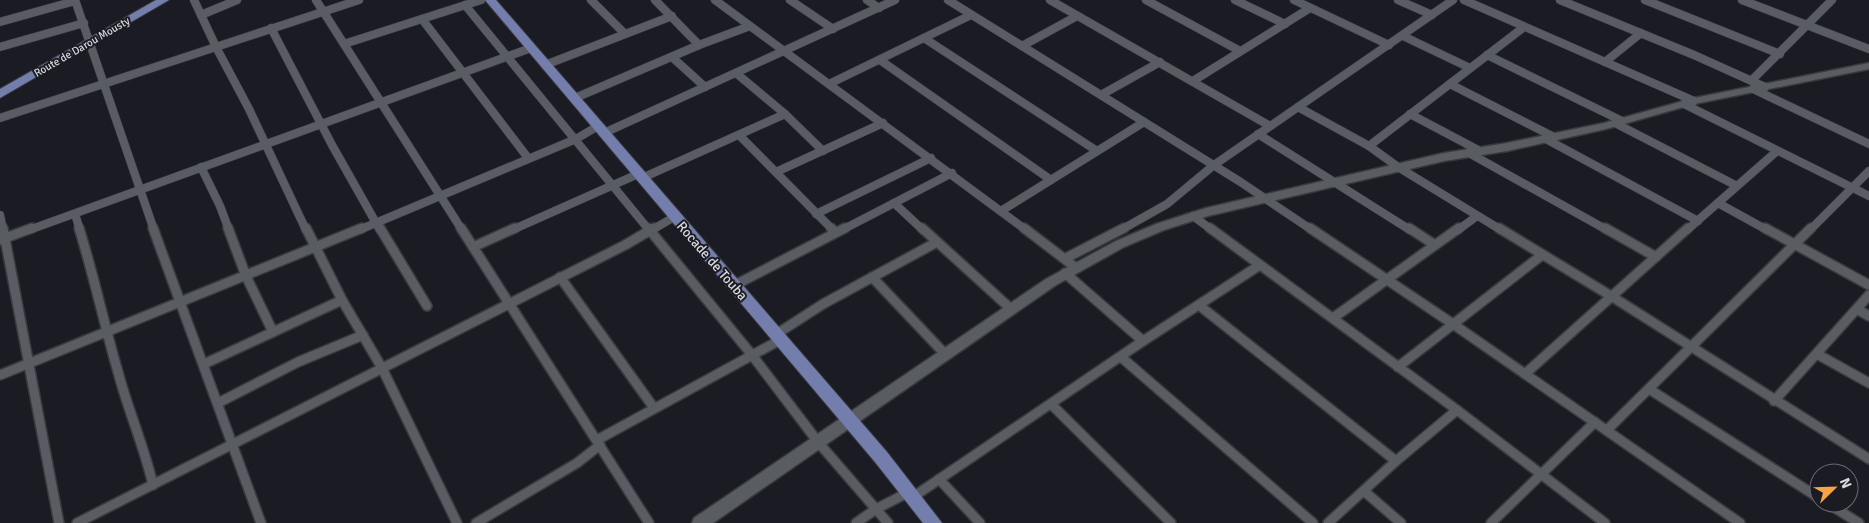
<svg xmlns="http://www.w3.org/2000/svg" width="1869" height="523" viewBox="0 0 1869 523" font-family="Signika,sans-serif">
	<style>
		.lines { fill: none; stroke-linecap: round; stroke-linejoin: round }
		.street-far1-casing { stroke: #393a3e; stroke-width: 9 }
		.street-casing { stroke: #393a3e; stroke-width: 12 }
		.secondary-casing { stroke: #393a3e; stroke-width: 3 }
		.primary-casing { stroke: #393a3e; stroke-width: 2 }
		.street-far1 { stroke: #5a5c64; stroke-width: 8 }
		.street { stroke: #5a5c64; stroke-width: 9 }
		.secondary { fill: #5a5c64; fill-rule: evenodd }
		.primary { fill: #747eac; fill-rule: evenodd }
		.labels { text-anchor: middle; dominant-baseline: central; stroke-width: 4; stroke-linejoin: round; paint-order: stroke }
		.far-street-label { font-size: 11px; fill: #d9dade; stroke: #1b1c23 }
		.street-label { font-size: 14px; fill: #d9dade; stroke: #1b1c23 }
	</style>
	<rect width="100%" height="100%" fill="#1b1c23"/>
	<g class="lines">
		<!-- street-far1 casing -->
		<g class="street-far1-casing">
			<g id="street-far1">
				<path d="M75,0L154,230"/>
				<path d="M194,0L216,47L249,109L306,230"/>
				<path d="M316,0L462,230"/>
				<path d="M591,0L624,33"/>
				<path d="M655,0L699,45"/>
				<path d="M715,0L1026,230"/>
				<path d="M790,0L833,29"/>
				<path d="M867,0L879,8"/>
				<path d="M948,0L1239,181L1312,230"/>
				<path d="M1050,0L1270,126"/>
				<path d="M1146,0L1240,51"/>
				<path d="M1235,0L1285,24"/>
				<path d="M1294,0L1389,45"/>
				<path d="M1398,0L1432,15"/>
				<path d="M1464,0L1694,101"/>
				<path d="M1560,0L1694,55L1765,87"/>
				<path d="M1645,0L1780,54"/>
				<path d="M1742,0L1869,49"/>
				<path d="M465,5L649,230"/>
				<path d="M201,15L237,0"/>
				<path d="M422,19L528,158"/>
				<path d="M0,22L75,1"/>
				<path d="M271,28L332,145L380,230"/>
				<path d="M1403,36L1470,68"/>
				<path d="M924,38L1097,151"/>
				<path d="M344,44L481,0"/>
				<path d="M1022,46L1077,16"/>
				<path d="M0,47L84,23"/>
				<path d="M1487,55L1622,121"/>
				<path d="M672,57L705,87"/>
				<path d="M880,60L1051,180"/>
				<path d="M1605,62L1641,33"/>
				<path d="M545,65L672,16"/>
				<path d="M736,73L785,114L823,151"/>
				<path d="M1752,80L1832,0"/>
				<path d="M1193,81L1310,8"/>
				<path d="M829,84L971,15"/>
				<path d="M1450,84L1554,137"/>
				<path d="M1753,89L1869,144"/>
				<path d="M1101,95L1160,62"/>
				<path d="M575,98L699,45L750,26"/>
				<path d="M1684,104L1869,196"/>
				<path d="M1298,107L1369,146L1398,167L1501,230"/>
				<path d="M1410,114L1480,151"/>
				<path d="M0,118L359,0"/>
				<path d="M1615,123L1737,186"/>
				<path d="M604,133L895,0"/>
				<path d="M1258,134L1410,230"/>
				<path d="M739,135L833,230"/>
				<path d="M1546,139L1698,221"/>
				<path d="M1369,146L1524,27"/>
				<path d="M1469,153L1607,230"/>
				<path d="M201,167L220,206L229,230"/>
				<path d="M776,172L883,123"/>
				<path d="M642,178L785,114"/>
				<path d="M894,203L923,230"/>
				<path d="M1718,203L1767,230"/>
				<path d="M1001,211L1144,122"/>
				<path d="M75,214L80,230"/>
				<path d="M816,214L931,158"/>
				<path d="M0,215L3,230"/>
				<path d="M1193,216L1212,230"/>
				<path d="M29,230L531,48"/>
				<path d="M359,230L576,139L598,126"/>
				<path d="M512,230L638,174"/>
				<path d="M652,230L674,217"/>
				<path d="M842,230L952,173"/>
				<path d="M1121,230L1167,204L1214,165L1453,0"/>
				<path d="M1458,230L1477,216"/>
				<path d="M1687,230L1777,151"/>
				<path d="M1810,230L1869,171"/>
			</g>
		</g>
		<!-- street casing -->
		<g class="street-casing">
			<g id="street">
				<path d="M3,228L59,523"/>
				<path d="M79,228C94,276 104,324 118,372C128,410 144,446 153,485"/>
				<path d="M153,228L261,523"/>
				<path d="M228,228L246,276L273,332"/>
				<path d="M306,228L342,300L382,368L457,523"/>
				<path d="M380,228L427,306"/>
				<path d="M461,228L649,523"/>
				<path d="M648,228L752,355L818,442L888,523"/>
				<path d="M831,228L835,232"/>
				<path d="M922,228L1011,309"/>
				<path d="M1024,228L1075,267"/>
				<path d="M1210,228L1457,410L1605,523"/>
				<path d="M1310,228L1453,324L1740,523"/>
				<path d="M1409,228L1435,245"/>
				<path d="M1499,228L1611,296L1869,459"/>
				<path d="M1605,228L1656,257"/>
				<path d="M1765,228L1869,285"/>
				<path d="M0,240L32,228"/>
				<path d="M473,247L515,228"/>
				<path d="M1066,258L1124,228"/>
				<path d="M1065,273L1143,341"/>
				<path d="M560,277L654,408"/>
				<path d="M872,277L945,354"/>
				<path d="M733,286L845,228"/>
				<path d="M1200,306L1396,461"/>
				<path d="M1857,309L1869,316"/>
				<path d="M1333,318L1459,228"/>
				<path d="M775,335L823,304L937,242"/>
				<path d="M1817,354L1869,383"/>
				<path d="M1121,357L1313,523"/>
				<path d="M204,364L342,300"/>
				<path d="M1398,367L1542,255"/>
				<path d="M1525,374L1688,228"/>
				<path d="M0,375L362,228"/>
				<path d="M1649,389L1819,498"/>
				<path d="M1774,401L1869,295"/>
				<path d="M218,403L298,362L363,335"/>
				<path d="M1051,404L1171,523"/>
				<path d="M1607,430L1811,228"/>
				<path d="M597,440L780,340"/>
				<path d="M939,479L980,523"/>
				<path d="M1364,491L1401,523"/>
				<path d="M913,497L1143,341L1260,265"/>
				<path d="M1827,503L1859,523"/>
				<path d="M77,523L625,245L654,228"/>
				<path d="M476,523L577,463L600,445"/>
				<path d="M856,523L876,509L909,492"/>
				<path d="M1328,523L1396,461L1457,410"/>
				<path d="M1491,523L1595,422"/>
			</g>
		</g>
		<!-- secondary casing -->
		<g class="secondary-casing">
			<path id="secondary" d="M1869,63V69L1694,104L1606,129L1507,151L1444,161L1208,216L1164,230L1124,247L1056,285L713,523H692L694,518L1046,279L1116,241L1156,224L1206,208L1444,153L1507,143L1604,123L1694,98Z"/>
		</g>
		<!-- primary casing -->
		<g class="primary-casing">
			<g id="primary">
				<path d="M156,0H169L0,98V89Z"/>
				<path d="M485,0H496L887,452L942,523H923L875,462Z"/>
			</g>
		</g>
		<!-- street-far1 -->
		<use href="#street-far1" class="street-far1"/>
		<!-- street -->
		<use href="#street" class="street"/>
		<!-- secondary -->
		<use href="#secondary" class="secondary"/>
		<!-- primary -->
		<use href="#primary" class="primary"/>
	</g>
	<g class="labels">
		<!-- far-street labels -->
		<g class="far-street-label">
			<text transform="translate(82 47) rotate(-30)">Route de Darou Mousty</text>
		</g>
		<!-- street labels -->
		<g class="street-label">
			<text transform="translate(712 261) rotate(49)">Rocade de Touba</text>
		</g>
	</g>
	<!-- north arrow -->
	<g transform="translate(1834 488) rotate(67)"><circle r="24" fill="#1b1c23" stroke="#67686e"/>
	<path d="M0-4L9 19L0 12L-9 19Z" fill="#f6a247"/>
	<text y="-8" font-size="14" font-weight="bold" text-anchor="middle" fill="#d9dade">N</text>
	</g>
</svg>
